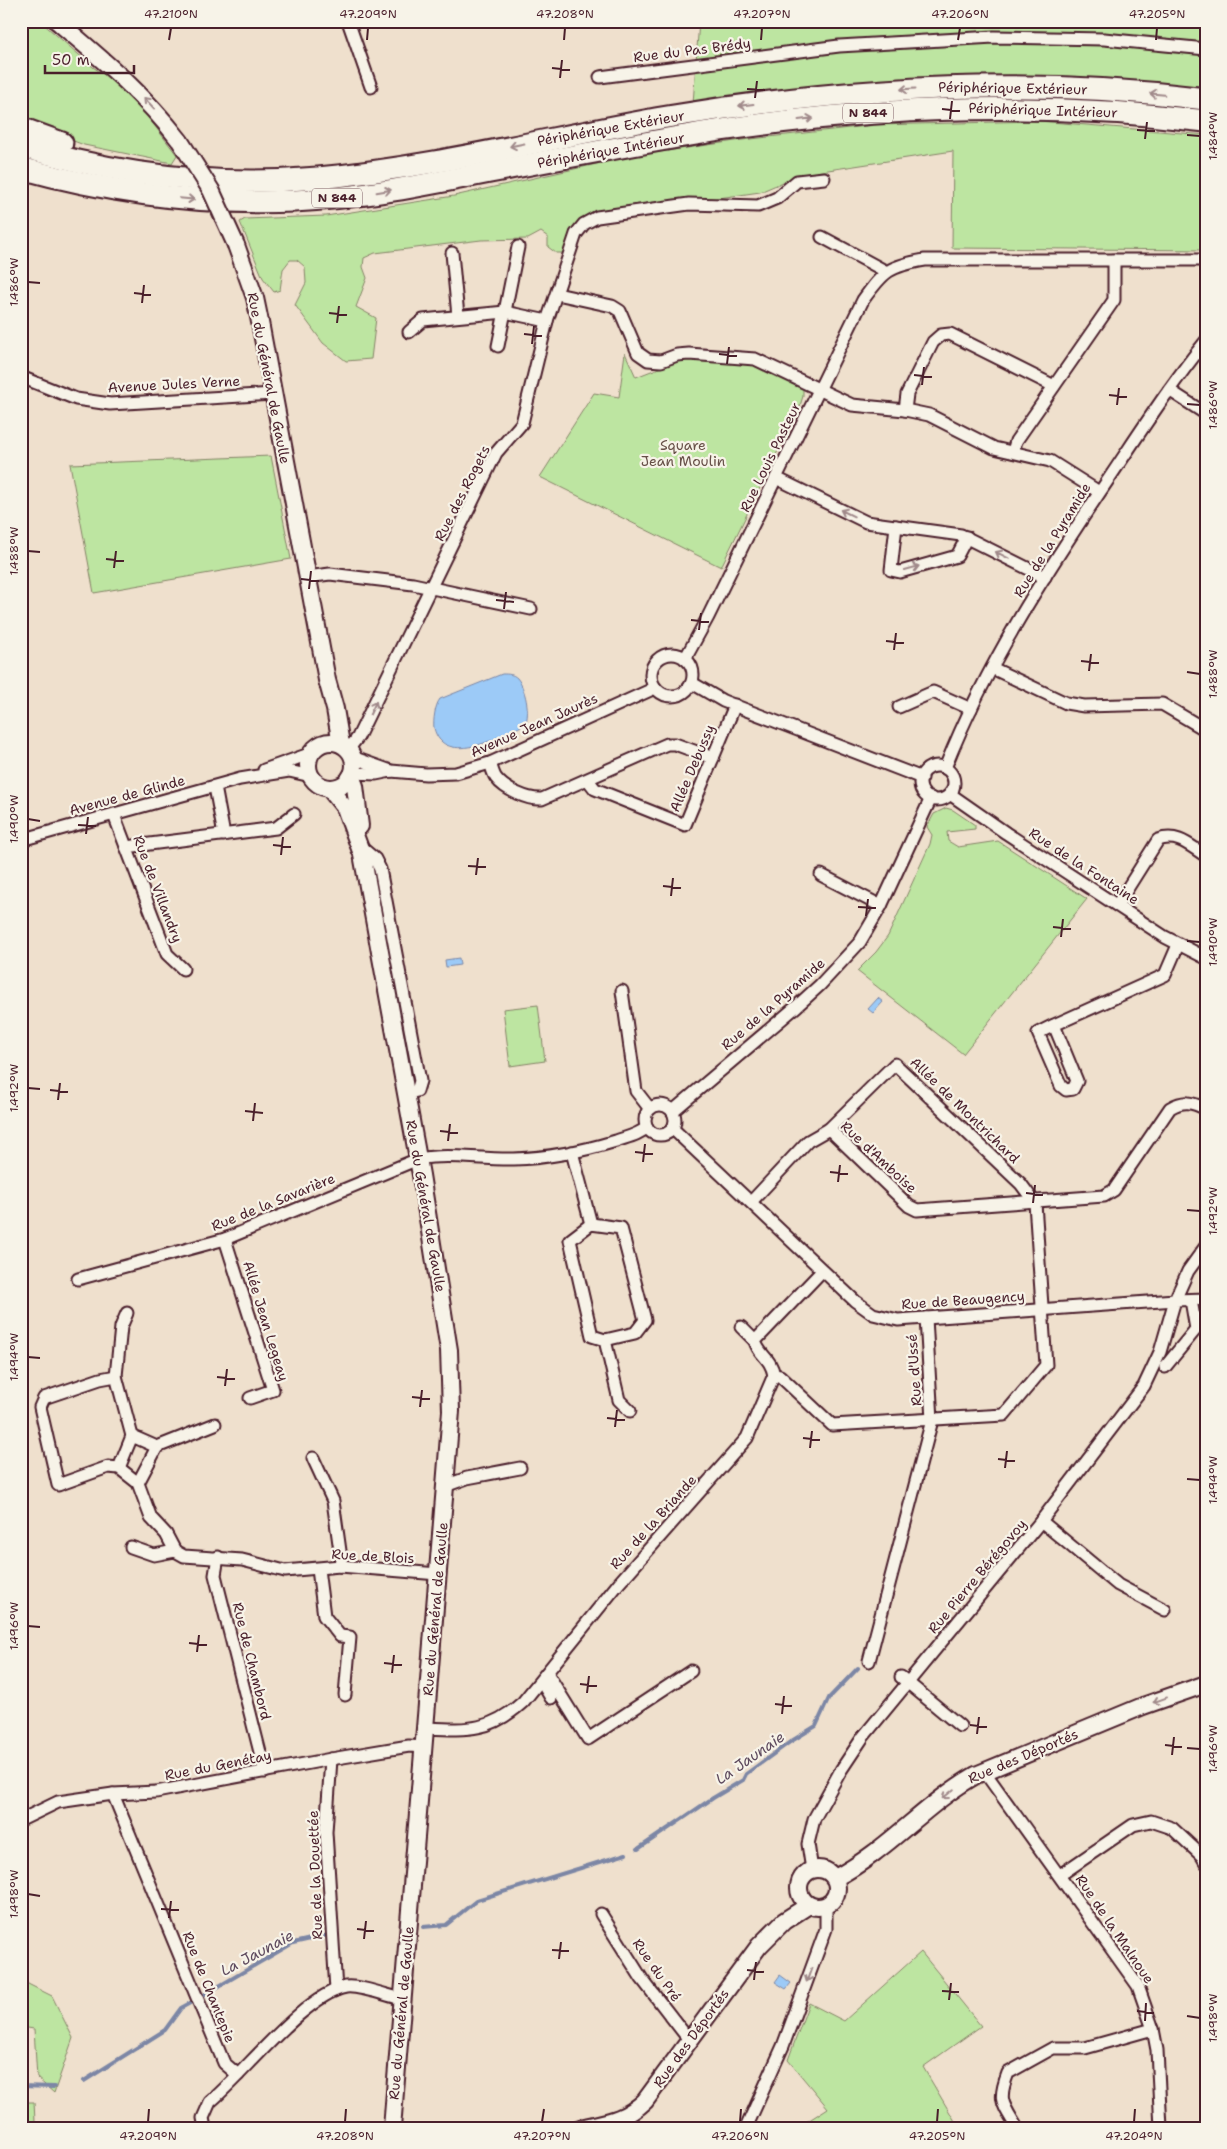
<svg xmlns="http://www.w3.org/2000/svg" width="1227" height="2149" viewBox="0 0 1227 2149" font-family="'Shantell Sans',sans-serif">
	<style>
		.green { fill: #bde5a1; stroke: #848266 }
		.water { fill: #9ccaf7; stroke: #7b86a5 }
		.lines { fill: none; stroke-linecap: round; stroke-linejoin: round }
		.stream { stroke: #7b86a5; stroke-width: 4 }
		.street-casing { stroke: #4a1f2b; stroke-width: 15 }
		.secondary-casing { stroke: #4a1f2b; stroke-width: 20 }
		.highway-casing { stroke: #4a1f2b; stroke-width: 25 }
		.street { stroke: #f7f3e8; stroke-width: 11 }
		.secondary { stroke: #f7f3e8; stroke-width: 16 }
		.highway { stroke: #f7f3e8; stroke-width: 21 }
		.secondary-bridge-casing { stroke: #4a1f2b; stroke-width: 20; stroke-linecap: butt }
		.secondary-bridge { stroke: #f7f3e8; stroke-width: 16 }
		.oneway { stroke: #a0898a }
		.ticks { fill: none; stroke: #4a1f2b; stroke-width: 2 }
		.labels { text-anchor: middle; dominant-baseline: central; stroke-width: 4.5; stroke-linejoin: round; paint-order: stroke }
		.shield { fill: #f7f3e8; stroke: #7e5f64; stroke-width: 1 }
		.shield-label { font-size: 12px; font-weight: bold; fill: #4a1f2b }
		.street-label { font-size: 14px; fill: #4a1f2b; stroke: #f7f3e8 }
		.park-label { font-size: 14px; fill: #675048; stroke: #f7f3e8 }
		.water-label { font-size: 15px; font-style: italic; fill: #5e4a5e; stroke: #f7f3e8 }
		.neatline { fill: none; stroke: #4a1f2b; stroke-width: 2 }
		.ticks-label { font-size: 12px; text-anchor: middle; fill: #4a1f2b }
	</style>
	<rect width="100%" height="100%" fill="#efe0cd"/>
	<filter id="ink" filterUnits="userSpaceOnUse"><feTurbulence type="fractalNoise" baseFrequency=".02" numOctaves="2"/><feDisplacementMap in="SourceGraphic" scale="10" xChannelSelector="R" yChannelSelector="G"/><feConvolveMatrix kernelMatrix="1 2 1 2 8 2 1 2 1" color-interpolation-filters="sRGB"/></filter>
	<g filter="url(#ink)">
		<!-- green -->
		<g class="green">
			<path d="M21,21H40L93,67L117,84L141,108L177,155L172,163L84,145L21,121Z"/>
			<path d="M699,21H1206V86L992,79L693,104Z"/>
			<path d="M1039,121L1206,135V250L952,248L953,151L802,174L760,192L588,217L569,236L564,253H556L548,247V237L541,232L528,239L481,240L375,253L364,258L363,267L367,278L356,307L376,318L371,359L346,361L323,343L295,305L306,283L305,267L297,260H290L283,269L280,290L274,292L263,278L240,222L245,219L326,216L364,210L454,196L632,156L742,140L876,125Z"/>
			<path d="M625,353L636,377L682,359L750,363L803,386V396L800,406L721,567L540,477L594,393L619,397Z"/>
			<path d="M271,456L291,559L94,593L70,464Z"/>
			<path d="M946,808L953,810L975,825V829L947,832L948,841L958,847L998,841L1087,899L963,1054L857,971L876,952L888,936L930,844L932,835L927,827L934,814Z"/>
			<path d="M538,1005L545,1061L510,1066L503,1009Z"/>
			<path d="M921,1952L981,2026L923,2067L959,2128H797L828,2108L788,2060L809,2003L844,2021Z"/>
			<path d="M21,1976L28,1984L52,1996L73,2038L54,2093L37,2078L34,2029L21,2027Z"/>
			<path d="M21,2102H34L35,2121L21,2122Z"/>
		</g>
		<!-- water -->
		<g class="water">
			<path d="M502,674C508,674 513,674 517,678C525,687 531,714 525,724C505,735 444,769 434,728C433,721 435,705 440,699Z"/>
			<path d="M459,958L460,965L446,967L445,960Z"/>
			<path d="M878,998L883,1002L873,1013L868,1009Z"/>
			<path d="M780,1975L791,1983L786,1989L775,1982Z"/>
		</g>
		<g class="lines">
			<!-- stream -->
			<g class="stream">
				<path d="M638,1849L713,1798L743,1780L746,1774L790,1742L816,1726L829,1698L858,1668"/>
				<path d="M423,1927L446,1925L477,1900L626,1854"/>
				<path d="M202,1996L293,1943L324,1936"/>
				<path d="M84,2081L165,2030L181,2008L192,2002"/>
				<path d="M21,2086L54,2087"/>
			</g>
			<!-- street casing -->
			<g class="street-casing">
				<g id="street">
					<path d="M348,21L371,87"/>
					<path d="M600,77L839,46L994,37L1104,39L1206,49"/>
					<path d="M822,237L887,272"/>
					<path d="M452,253L458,316"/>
					<path d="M557,294L612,306L620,311L638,353L648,360L661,361L677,355L689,354L755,359L852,405L905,410L929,415L994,448L1050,461L1099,492"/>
					<path d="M409,332L423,320L505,312L547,321"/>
					<path d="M498,346L518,247"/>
					<path d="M21,377L76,399L110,404L273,394"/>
					<path d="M1169,390L1206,414"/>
					<path d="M905,410L907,394L933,342L941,335L950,334L1054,386"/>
					<path d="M1013,452L1016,441L1114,300V260"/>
					<path d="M776,478L866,522L961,535L1045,577"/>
					<path d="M896,526L891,570L900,572L957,556L967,537"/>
					<path d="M307,577L330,574L413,584L531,609"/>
					<circle cx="672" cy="675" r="21"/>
					<path d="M685,659L708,617L863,300C884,271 889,266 925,260H1206"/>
					<path d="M992,668L1066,703L1084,706L1162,704L1206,730"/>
					<path d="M692,683L723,701L922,778"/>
					<path d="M899,707L933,692L971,709"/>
					<path d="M348,750L358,737L496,453L522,423L547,321L576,234L584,224L597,217L689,204L758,206L777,198L797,181L824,178"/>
					<path d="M352,757L391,771"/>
					<path d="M490,763C492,768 493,774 496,778C505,790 528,800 542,799L667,744H675L713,758"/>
					<circle cx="937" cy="783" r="17"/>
					<path d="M945,768C986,664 1048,569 1110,477C1141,431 1171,384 1206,341"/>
					<path d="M264,770L312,753"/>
					<path d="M352,773L376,774L391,771L426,774L456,773L490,763L655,688"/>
					<path d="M588,780L595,789L685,825L735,705"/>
					<path d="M215,787L224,835"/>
					<path d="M950,794L1006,833L1165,937L1206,958"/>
					<path d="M114,815L167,954L183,969"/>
					<path d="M21,840L240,779L289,771L311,776"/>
					<path d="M126,847L276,828L294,814"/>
					<path d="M362,848L375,859L380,869L420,1081L417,1091L406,1093"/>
					<path d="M821,875L881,906"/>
					<path d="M1117,905L1158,840C1178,833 1190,846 1206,856"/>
					<path d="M622,991L636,1091L650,1109"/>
					<path d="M1054,1025L1077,1081L1073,1089L1066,1090L1061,1086L1038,1033L1054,1025L1165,975L1178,945"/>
					<circle cx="660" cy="1120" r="15"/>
					<path d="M673,1111L797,1006L820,985L860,942L881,906L931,798"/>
					<path d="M673,1129L855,1301L873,1314L898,1320L1175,1300L1188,1271L1206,1246"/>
					<path d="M572,1152L591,1224"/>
					<path d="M751,1202L808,1141L829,1129L909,1206L917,1210L1104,1196L1114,1190L1170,1108C1184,1100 1192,1102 1206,1109"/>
					<path d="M591,1224L621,1228L645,1320L635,1333L605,1340L592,1336L570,1240Z"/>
					<path d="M225,1239L273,1390L250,1398"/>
					<path d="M78,1279L225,1239L418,1159C450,1153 481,1160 514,1159C548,1158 583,1151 616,1141C627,1137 639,1135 647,1127"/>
					<path d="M127,1313L121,1327L116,1376L132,1436"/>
					<path d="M741,1327L755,1341"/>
					<path d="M605,1340L619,1400L630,1411"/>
					<path d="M1165,1367L1196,1329L1191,1300"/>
					<path d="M774,1375L780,1376L832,1425L1004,1415L1046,1365L1035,1203L1021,1184L895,1064L829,1129"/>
					<path d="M774,1375C770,1356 759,1356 755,1341L822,1271"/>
					<path d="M116,1376L100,1379L44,1398L40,1407L58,1485L108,1467L119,1468L138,1483L151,1518L166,1534L175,1551"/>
					<path d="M157,1447L215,1424"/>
					<path d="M313,1458L333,1501L341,1558L340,1566"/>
					<path d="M119,1468L132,1436L157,1447L138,1483"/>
					<path d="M445,1486L467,1478L520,1468"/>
					<path d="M1041,1521L1118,1585L1165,1610"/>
					<path d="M131,1547L154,1555L175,1551L184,1556L242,1560L285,1571L340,1566L438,1574"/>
					<path d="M218,1557L215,1575L265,1772"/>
					<path d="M318,1569L324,1616L340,1636L350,1637L345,1695"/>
					<path d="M869,1661L932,1420L926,1318"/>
					<path d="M547,1673L588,1739L691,1671"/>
					<path d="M901,1677L960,1726"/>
					<path d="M541,1681L551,1698"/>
					<path d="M425,1728C468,1730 490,1732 523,1702L619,1583L747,1438L774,1375"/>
					<path d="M331,1759L326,1832L336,1990"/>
					<path d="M984,1771L1138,1986L1153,2029L1157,2050L1161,2128"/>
					<path d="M113,1794L224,2063L238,2075"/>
					<path d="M21,1820L58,1802L113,1794L156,1792L331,1759L409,1746L423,1747"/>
					<path d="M812,1870L808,1844L814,1819L841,1770L863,1737L1041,1521L1144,1386L1160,1352L1175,1300L1206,1299"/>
					<path d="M1060,1875L1133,1825L1151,1821L1172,1828L1202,1856L1206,1863"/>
					<path d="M601,1914L642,1979L690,2041"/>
					<path d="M205,2128L203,2118L210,2102C244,2074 305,1994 346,1987C358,1985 389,1996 402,1999"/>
					<path d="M746,2128L783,2046L826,1929V1906"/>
					<path d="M1017,2128C1003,2104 997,2101 1008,2073L1053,2048H1085L1153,2029"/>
				</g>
			</g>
			<!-- secondary casing -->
			<g class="secondary-casing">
				<g id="secondary">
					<path d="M57,21C103,60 143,93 180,141"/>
					<path d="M236,245L255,298L259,317L327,680L335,709L341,744"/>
					<circle cx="331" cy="765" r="23"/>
					<path d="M351,776L355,786L360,826"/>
					<path d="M329,788L345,808L362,854L421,1175L449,1350L451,1411L445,1486L392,2128"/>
					<circle cx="818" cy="1888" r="19"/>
					<path d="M835,1878C887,1851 925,1804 976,1775L1143,1706L1206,1684"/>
					<path d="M580,2128C606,2122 624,2121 645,2101L759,1946L784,1921L809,1905"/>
				</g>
			</g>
			<!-- highway casing -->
			<g class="highway-casing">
				<g id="highway">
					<path d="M21,128L62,143"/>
					<path d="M21,146C117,175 218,187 318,178C436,167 551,137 667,117C845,87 1026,76 1206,99"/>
					<path d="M21,168C111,193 201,205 294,201C360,198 425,185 490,172C567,157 644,142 721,130C882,106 1044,101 1206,121"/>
				</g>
			</g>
			<!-- street -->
			<use href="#street" class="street"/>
			<!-- secondary -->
			<use href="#secondary" class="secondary"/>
			<!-- highway -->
			<use href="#highway" class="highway"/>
			<!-- secondary-bridge casing -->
			<g class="secondary-bridge-casing">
				<path id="secondary-bridge" d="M180,141L211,190L236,245"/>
			</g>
			<!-- secondary-bridge -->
			<use href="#secondary-bridge" class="secondary-bridge"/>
		</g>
		<!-- one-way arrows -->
		<defs><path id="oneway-shaft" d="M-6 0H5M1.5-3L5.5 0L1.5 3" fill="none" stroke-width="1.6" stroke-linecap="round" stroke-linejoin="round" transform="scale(1.25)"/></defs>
		<g class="oneway">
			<use href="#oneway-shaft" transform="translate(908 89) rotate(177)"/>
			<use href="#oneway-shaft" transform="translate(1157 94) rotate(-175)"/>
			<use href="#oneway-shaft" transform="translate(149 103) rotate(-133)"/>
			<use href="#oneway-shaft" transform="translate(746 105) rotate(173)"/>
			<use href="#oneway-shaft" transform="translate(806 119) rotate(-7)"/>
			<use href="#oneway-shaft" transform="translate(517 145) rotate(169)"/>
			<use href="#oneway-shaft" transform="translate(384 191) rotate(-9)"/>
			<use href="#oneway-shaft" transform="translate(187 199) rotate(5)"/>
			<use href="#oneway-shaft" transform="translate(847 513) rotate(-154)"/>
			<use href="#oneway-shaft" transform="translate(1002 555) rotate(-153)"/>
			<use href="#oneway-shaft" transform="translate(912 568) rotate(-15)"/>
			<use href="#oneway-shaft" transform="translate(373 708) rotate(-64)"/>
			<use href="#oneway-shaft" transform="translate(1160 1700) rotate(160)"/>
			<use href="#oneway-shaft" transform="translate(948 1794) rotate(141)"/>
			<use href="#oneway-shaft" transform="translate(809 1975) rotate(110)"/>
		</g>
	</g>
	<!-- ticks -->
	<path class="ticks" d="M169,40L171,28M367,40L368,28M564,40L565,28M761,40L762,28M958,40L960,28M1156,40L1157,28M552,68L570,70M560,78L562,60M747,89L765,90M755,98L757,81M942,109L960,111M950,119L952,101M1137,130L1155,131M1187,135L1200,136M1145,139L1147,122M28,282L40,283M134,293L151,295M142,303L144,285M329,313L347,315M337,323L339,306M524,334L542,336M532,344L534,326M719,354L737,356M727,364L729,347M914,375L932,377M922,385L924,367M1109,395L1127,397M1187,404L1200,405M1117,405L1119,388M28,551L40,552M106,559L124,561M114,568L116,551M301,579L319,581M309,589L311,571M496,600L514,602M504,609L506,592M691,620L709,622M699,630L701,613M886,641L904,643M894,650L896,633M1081,661L1099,663M1089,671L1091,654M1187,672L1200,674M28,819L40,821M78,825L96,826M86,834L88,817M273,845L291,847M281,855L283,837M468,866L486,867M476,875L478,858M663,886L681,888M671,896L673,878M858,907L876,908M866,916L868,899M1053,927L1071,929M1061,937L1063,919M1187,941L1200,942M28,1088L40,1089M50,1090L68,1092M58,1100L60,1083M245,1111L263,1113M253,1121L255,1103M440,1131L458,1133M448,1141L450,1124M635,1152L653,1154M643,1162L645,1144M830,1172L848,1174M838,1182L840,1165M1026,1193L1043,1195M1033,1203L1035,1185M1187,1210L1200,1211M28,1357L40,1358M217,1377L235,1379M225,1386L227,1369M412,1397L430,1399M420,1407L422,1390M607,1418L625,1420M615,1427L617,1410M803,1438L820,1440M810,1448L812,1431M998,1459L1015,1461M1005,1468L1007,1451M1187,1479L1200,1480M28,1626L40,1627M189,1643L207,1645M197,1652L199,1635M384,1663L402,1665M392,1673L394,1655M580,1684L597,1686M587,1693L589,1676M775,1704L792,1706M782,1714L784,1696M970,1725L987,1727M977,1734L979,1717M1165,1745L1182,1747M1187,1748L1200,1749M1172,1755L1174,1737M28,1894L40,1896M161,1909L179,1910M169,1918L171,1901M357,1929L374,1931M364,1939L366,1921M552,1950L569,1951M559,1959L561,1942M747,1970L764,1972M754,1980L756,1962M942,1991L959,1992M949,2000L951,1983M1137,2011L1154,2013M1187,2016L1200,2018M1145,2021L1146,2003M148,2122L149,2109M345,2122L346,2109M542,2122L544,2109M740,2122L741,2109M937,2122L938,2109M1134,2122L1135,2109"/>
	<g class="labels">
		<!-- shield labels -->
		<g class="shield">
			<rect x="843" y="103.5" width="50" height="19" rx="4"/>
			<rect x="312" y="188.5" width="50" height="19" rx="4"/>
		</g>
		<g class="shield-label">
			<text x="868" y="113">N 844</text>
			<text x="337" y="198">N 844</text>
		</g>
		<!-- street labels -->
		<g class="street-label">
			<text transform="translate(692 50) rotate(-7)">Rue du Pas Brédy</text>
			<text transform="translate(1013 88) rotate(1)">Périphérique Extérieur</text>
			<text transform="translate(1043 110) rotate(2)">Périphérique Intérieur</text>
			<text transform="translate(611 128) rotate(-10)">Périphérique Extérieur</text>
			<text transform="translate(611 150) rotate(-10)">Périphérique Intérieur</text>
			<text transform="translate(269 378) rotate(79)">Rue du Général de Gaulle</text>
			<text transform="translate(174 384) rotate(-3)">Avenue Jules Verne</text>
			<text transform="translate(770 457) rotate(-64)">Rue Louis Pasteur</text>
			<text transform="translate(462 493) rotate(-63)">Rue des Rogets</text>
			<text transform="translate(1052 540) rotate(-58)">Rue de la Pyramide</text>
			<text transform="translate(534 725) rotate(-24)">Avenue Jean Jaurès</text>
			<text transform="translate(692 768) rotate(-67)">Allée Debussy</text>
			<text transform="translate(127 795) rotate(-15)">Avenue de Glinde</text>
			<text transform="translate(1084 866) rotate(33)">Rue de la Fontaine</text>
			<text transform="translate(158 889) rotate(69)">Rue de Villandry</text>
			<text transform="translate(773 1004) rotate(-41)">Rue de la Pyramide</text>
			<text transform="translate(965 1110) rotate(44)">Allée de Montrichard</text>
			<text transform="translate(879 1157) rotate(43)">Rue d'Amboise</text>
			<text transform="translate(273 1202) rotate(-22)">Rue de la Savarière</text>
			<text transform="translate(426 1206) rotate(80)">Rue du Général de Gaulle</text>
			<text transform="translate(963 1300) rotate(-4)">Rue de Beaugency</text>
			<text transform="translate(266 1321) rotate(73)">Allée Jean Legeay</text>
			<text transform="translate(914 1370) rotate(-94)">Rue d'Ussé</text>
			<text transform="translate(653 1522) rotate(-48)">Rue de la Briande</text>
			<text transform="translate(373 1556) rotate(3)">Rue de Blois</text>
			<text transform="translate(977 1576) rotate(-50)">Rue Pierre Bérégovoy</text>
			<text transform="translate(435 1609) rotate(-85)">Rue du Général de Gaulle</text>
			<text transform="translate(252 1661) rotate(76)">Rue de Chambord</text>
			<text transform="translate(1023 1756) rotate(-23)">Rue des Déportés</text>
			<text transform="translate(218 1765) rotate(-11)">Rue du Genétay</text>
			<text transform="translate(315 1875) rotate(-92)">Rue de la Douettée</text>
			<text transform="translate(1115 1929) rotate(56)">Rue de la Malnoue</text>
			<text transform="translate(657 1970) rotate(55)">Rue du Pré</text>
			<text transform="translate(209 1987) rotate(68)">Rue de Chantepie</text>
			<text transform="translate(401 2013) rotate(-85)">Rue du Général de Gaulle</text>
			<text transform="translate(691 2038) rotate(-54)">Rue des Déportés</text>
		</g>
		<!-- park labels -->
		<g class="park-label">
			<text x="683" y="445">Square<tspan x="683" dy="16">Jean Moulin</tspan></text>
		</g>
		<!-- water labels -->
		<g class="water-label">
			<text transform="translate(750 1758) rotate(-35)">La Jaunaie</text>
			<text transform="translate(257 1953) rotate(-28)">La Jaunaie</text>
		</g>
	</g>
	<!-- margin -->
	<rect width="1227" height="2149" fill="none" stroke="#f7f3e8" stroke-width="55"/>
	<!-- scale -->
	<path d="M45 65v8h89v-8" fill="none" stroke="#4a1f2b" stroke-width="2.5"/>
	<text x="52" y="65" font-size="15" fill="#4a1f2b" stroke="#f7f3e8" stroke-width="4" paint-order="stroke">50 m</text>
	<rect x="28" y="28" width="1172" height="2094" class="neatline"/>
	<g class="ticks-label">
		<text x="171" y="18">47.210°N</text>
		<text x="368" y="18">47.209°N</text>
		<text x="565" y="18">47.208°N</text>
		<text x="762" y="18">47.207°N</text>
		<text x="960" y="18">47.206°N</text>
		<text x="1157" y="18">47.205°N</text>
		<text transform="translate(1213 136) rotate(-90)" y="4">1.484°W</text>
		<text transform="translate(14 282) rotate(-90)" y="4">1.486°W</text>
		<text transform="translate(1213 405) rotate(-90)" y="4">1.486°W</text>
		<text transform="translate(14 551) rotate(-90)" y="4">1.488°W</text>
		<text transform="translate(1213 674) rotate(-90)" y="4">1.488°W</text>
		<text transform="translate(14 819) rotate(-90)" y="4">1.490°W</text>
		<text transform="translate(1213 942) rotate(-90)" y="4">1.490°W</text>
		<text transform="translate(14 1088) rotate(-90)" y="4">1.492°W</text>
		<text transform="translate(1213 1211) rotate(-90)" y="4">1.492°W</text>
		<text transform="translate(14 1357) rotate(-90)" y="4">1.494°W</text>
		<text transform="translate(1213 1480) rotate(-90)" y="4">1.494°W</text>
		<text transform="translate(14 1626) rotate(-90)" y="4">1.496°W</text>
		<text transform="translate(1213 1749) rotate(-90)" y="4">1.496°W</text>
		<text transform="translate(14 1894) rotate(-90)" y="4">1.498°W</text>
		<text transform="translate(1213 2018) rotate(-90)" y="4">1.498°W</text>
		<text x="148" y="2140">47.209°N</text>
		<text x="345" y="2140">47.208°N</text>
		<text x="542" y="2140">47.207°N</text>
		<text x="740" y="2140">47.206°N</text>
		<text x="937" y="2140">47.205°N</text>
		<text x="1134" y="2140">47.204°N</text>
	</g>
</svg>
